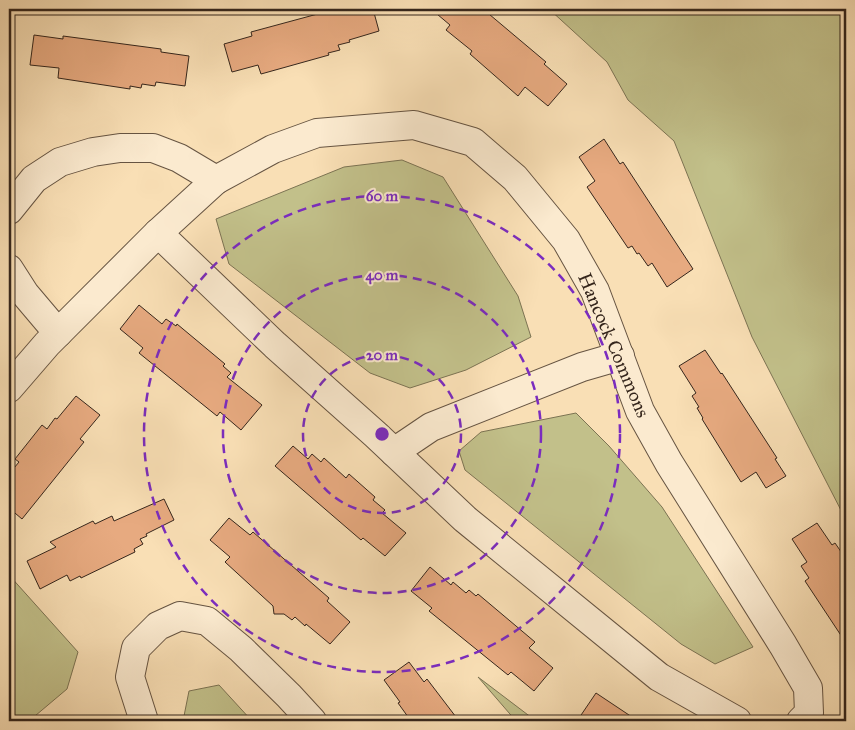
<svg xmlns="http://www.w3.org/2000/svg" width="855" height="730" viewBox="0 0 855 730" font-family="'IM FELL Great Primer',serif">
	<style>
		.green { fill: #c2c08a; stroke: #7c7353 }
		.building { fill: #e7aa80; stroke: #35261c }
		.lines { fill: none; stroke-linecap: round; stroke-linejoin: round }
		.street-casing { stroke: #665442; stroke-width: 30 }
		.street { stroke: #fbeacf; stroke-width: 28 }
		.ring { fill: none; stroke: #7b2cbf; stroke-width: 2.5; stroke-dasharray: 9 6 }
		.labels { text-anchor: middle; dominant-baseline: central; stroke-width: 4; stroke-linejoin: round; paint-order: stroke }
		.street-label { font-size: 19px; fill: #35261c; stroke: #fbeacf }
		.centre { fill: #7b2cbf; stroke: #fbeacf; stroke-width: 2.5 }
		.ring-label { font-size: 15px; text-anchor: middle; font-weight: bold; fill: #7b2cbf; stroke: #fbeacf; stroke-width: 4; stroke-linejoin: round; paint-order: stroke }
	</style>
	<rect width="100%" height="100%" fill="#f9dfb5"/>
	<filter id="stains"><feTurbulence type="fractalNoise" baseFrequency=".004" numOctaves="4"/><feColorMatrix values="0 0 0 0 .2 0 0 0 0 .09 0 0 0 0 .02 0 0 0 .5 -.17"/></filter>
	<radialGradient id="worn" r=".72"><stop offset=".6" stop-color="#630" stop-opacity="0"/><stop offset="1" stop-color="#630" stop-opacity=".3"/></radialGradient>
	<!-- green -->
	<g class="green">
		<path d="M549,9H846V520L752,337L674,141L628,100L607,62Z"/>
		<path d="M402,160L443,177L518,296L531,337L466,370L410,388L370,373L229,264L216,219L344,167Z"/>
		<path d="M576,413L609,446L662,507L753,647L715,664L681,644L465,470L459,451L481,432Z"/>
		<path d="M9,575L78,652L67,689L29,721H9Z"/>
		<path d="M478,677L536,721H516Z"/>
		<path d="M219,685L252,721H183L189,691Z"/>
	</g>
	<!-- building -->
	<g class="building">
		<path d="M336,9H373L379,31L349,40L350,42L338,45L340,50L328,53L329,55L261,74L258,65L232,72L224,44L252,36L251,32Z"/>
		<path d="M431,9H483L546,62L544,64L567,84L548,106L525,87L518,96L470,54L472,51L446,30L450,25Z"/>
		<path d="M34,35L63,39V36L161,49V52L189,56L185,86L156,82L155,86L142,84L141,88L130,86V89L58,78L59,68L30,65Z"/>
		<path d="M604,139L620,164L623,162L693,269L667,287L652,263L648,266L639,253L637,254L632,246L628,248L587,187L595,181L579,157Z"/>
		<path d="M139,305L162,324L166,319L176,326L177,324L225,364L223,366L231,373L227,377L262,405L241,430L220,412L217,416L139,353L143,348L120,329Z"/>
		<path d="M705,350L721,374L722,373L777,458L775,459L786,476L766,488L756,472L741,482L702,419L703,418L697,408L699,407L692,396L696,393L679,366Z"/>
		<path d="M76,396L100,415L80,439L84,442L22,519L9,508V474L19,462L15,459L42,425L47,429L55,418L57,419Z"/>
		<path d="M293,446L308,459L312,454L321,462L324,458L346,478L349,474L375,497L373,500L385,510L382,513L406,533L385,556L363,538L361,540L275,466Z"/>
		<path d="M164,499L174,520L146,534L147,536L140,539L143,544L134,549L135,552L81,578L80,576L70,581L67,575L40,589L27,561L56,547L50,542L93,521L95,524L112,516L114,521Z"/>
		<path d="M229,518L250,535L253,532L329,598L327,601L350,622L330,644L306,624L305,626L295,617L292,620L284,614H274L273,606L225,562L230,557L210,540Z"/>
		<path d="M817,523L832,545L835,543L846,559V643L805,581L809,578L801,566L807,562L792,539Z"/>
		<path d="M430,567L451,585L453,582L466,593L469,590L476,596L478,594L535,642L529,648L553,668L534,691L511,672L508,675L429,611L432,608L411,591Z"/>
		<path d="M409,662L424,682L427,679L459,721H411L398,703L400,702L384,680Z"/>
		<path d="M596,693L638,721H577Z"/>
	</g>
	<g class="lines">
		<!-- street casing -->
		<g class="street-casing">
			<g id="street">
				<path d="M9,210L34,179L60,162L93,152L120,148H153L179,158L216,180"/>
				<path d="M9,269L25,294L58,333"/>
				<path d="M9,388L47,344L158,233"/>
				<path d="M394,452L431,427L582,367L620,356"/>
				<path d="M144,721L130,677L136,648L158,626L180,616L207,621L241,649L289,696L312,721"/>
				<path d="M737,721L659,677L465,519L376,435L275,345L158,233L216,180L273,149L317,133L414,125L473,142L515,178L566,240L595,291L640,411L669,463L783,645L808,688L809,713L801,721"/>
			</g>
		</g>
		<!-- street -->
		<use href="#street" class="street"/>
	</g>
	<!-- distance rings -->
	<g class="ring">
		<circle cx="382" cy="434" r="79"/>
		<circle cx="382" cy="434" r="159"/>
		<circle cx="382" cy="434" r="238"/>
	</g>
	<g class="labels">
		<!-- street labels -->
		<g class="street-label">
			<text transform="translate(614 345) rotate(67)">Hancock Commons</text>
		</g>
	</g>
	<circle cx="382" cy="434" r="8" class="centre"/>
	<g class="ring-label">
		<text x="382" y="201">60 m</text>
		<text x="382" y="280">40 m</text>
		<text x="382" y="360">20 m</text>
	</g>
	<!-- margin -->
	<rect width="855" height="730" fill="none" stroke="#f9dfb5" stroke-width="30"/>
	<rect x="10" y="10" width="835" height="710" fill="none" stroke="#35261c" stroke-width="2.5"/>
	<rect x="15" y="15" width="825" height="700" fill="none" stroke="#35261c"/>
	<rect width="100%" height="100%" filter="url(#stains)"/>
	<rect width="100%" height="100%" fill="url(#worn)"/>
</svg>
